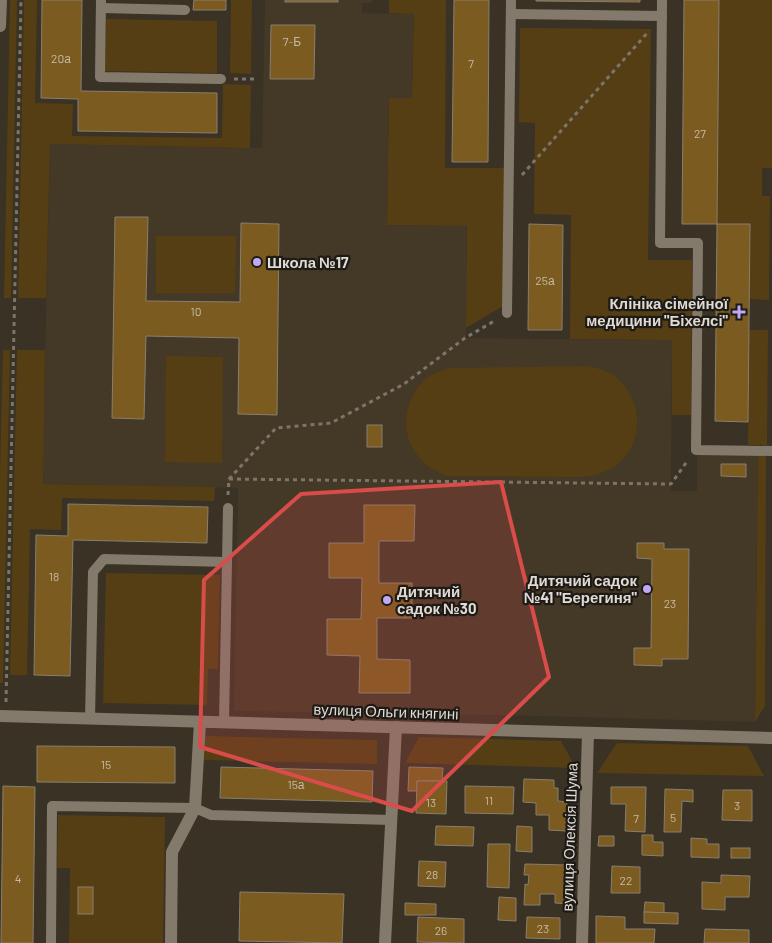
<svg xmlns="http://www.w3.org/2000/svg" width="772" height="943" viewBox="0 0 772 943" font-family="Barlow,sans-serif">
	<style>
		.built { fill: #443826 }
		.green { fill: #553e14 }
		.building { fill: #7b5b1f; stroke: #887f70 }
		.lines { fill: none; stroke-linecap: round; stroke-linejoin: round }
		.path { stroke: #7b756a; stroke-width: 3; stroke-dasharray: 4 4; stroke-linecap: butt }
		.service { stroke: #837a6c; stroke-width: 10 }
		.minor { stroke: #837a6c; stroke-width: 12 }
		.marked { fill: #d84c4a; fill-opacity: 0.2; stroke: #d84c4a; stroke-width: 4; stroke-linejoin: round }
		.poi-dot { fill: #bea9f5; stroke: #1e1a15; stroke-width: 2 }
		.labels { text-anchor: middle; dominant-baseline: central; stroke-width: 4.5; stroke-linejoin: round; paint-order: stroke }
		.number-label { font-size: 12px; fill: #c6baa6 }
		.poi-label { font-size: 15px; font-weight: bold; fill: #dfdad3; stroke: #1e1a15; text-anchor: start }
		.street-label { font-size: 15px; fill: #dfdad3; stroke: #1e1a15 }
	</style>
	<rect width="100%" height="100%" fill="#393225"/>
	<!-- built -->
	<path class="built" d="M265,0H372V3H362V13L414,14L412,98H389L387,225L467,226L466,338L672,340L671,491H697V455H758L755,722L536,716L234,711L238,488L42,484L50,144L262,148Z"/>
	<!-- green -->
	<g class="green">
		<path d="M10,0H17L11,298H4Z"/>
		<path d="M24,0H37L35,103L73,104L72,136L222,138L223,84L251,85L250,148L50,144L46,298H18Z"/>
		<path d="M231,0H252L251,74L230,73Z"/>
		<path d="M389,0H446L445,168H505L503,306L466,328L467,226L387,225L389,98H412L414,14L389,13Z"/>
		<path d="M719,0H772V168H762V196H770L769,300L750,299V224H717Z"/>
		<path d="M106,19L217,21V73L105,71Z"/>
		<path d="M520,28L651,29L648,260H692L691,415H672V340L570,339L571,215L534,214L535,123L519,122Z"/>
		<path d="M156,236H236L235,293H156Z"/>
		<path d="M749,330H768L767,445H748Z"/>
		<path d="M3,350H10L3,683H0V472Z"/>
		<path d="M17,350H45L43,484L215,487L214,501L62,498L61,530L30,529L27,675H10Z"/>
		<path d="M166,356L223,357L222,463L165,462Z"/>
		<path d="M583,366C596,367 609,370 619,380C648,407 642,457 604,472C596,475 589,476 581,477L448,476C436,472 427,467 419,457C398,434 404,395 428,377C435,373 442,370 450,368Z"/>
		<path d="M758,455H766L765,706L755,722Z"/>
		<path d="M106,573L220,575L218,669H208L207,705L103,703Z"/>
		<path d="M205,736L377,740V764L204,760Z"/>
		<path d="M419,737L561,741L576,768L405,763Z"/>
		<path d="M617,743L748,746L764,776L597,773Z"/>
		<path d="M58,815L165,817L163,943H69L70,868H57Z"/>
	</g>
	<!-- building -->
	<g class="building">
		<path d="M42,0H82L81,91L217,93V133L78,131V99L41,98Z"/>
		<path d="M194,0H226V10H193Z"/>
		<rect x="285" y="0" width="53" height="2"/>
		<path d="M454,0H489L488,162H452Z"/>
		<path d="M536,0H640V2L536,1Z"/>
		<path d="M684,0H719L717,224H682Z"/>
		<path d="M271,25H315L314,79H270Z"/>
		<path d="M115,217H148L146,301L240,302L241,223L279,224L277,415L238,414L239,338L146,336L144,419L112,418Z"/>
		<path d="M529,224L563,225L562,330H528Z"/>
		<path d="M717,224H750L748,422L715,421Z"/>
		<rect x="367" y="425" width="15" height="22"/>
		<path d="M721,464H746V477L721,476Z"/>
		<path d="M68,504L208,507L207,543L73,540L70,676L34,675L36,535L68,536Z"/>
		<path d="M364,505H415L414,541H379V583H412V618H377V659L410,660V693H359L360,656L327,655V619H361L362,578H329V543H364Z"/>
		<path d="M637,543H664V549H689L688,659H662V666L634,665V648H651L652,559L637,558Z"/>
		<path d="M37,746L175,747V783L37,782Z"/>
		<path d="M221,767L373,771L372,802L220,798Z"/>
		<path d="M409,767L443,768L442,781H417V791H408Z"/>
		<path d="M524,779L554,780V788H558V801L567,802L566,831L549,830V815H536V803L523,802Z"/>
		<path d="M417,781H447L446,814L416,813Z"/>
		<path d="M3,786L35,787L33,943H1Z"/>
		<path d="M465,786L514,787L513,814L465,813Z"/>
		<path d="M611,787H646L645,832L625,831L626,804H611Z"/>
		<path d="M665,789L693,790V802L682,801L681,832H664Z"/>
		<path d="M723,790H752V821L722,820Z"/>
		<path d="M436,826L474,827L473,846L435,845Z"/>
		<path d="M517,826L532,827V852L516,851Z"/>
		<path d="M642,835H653V842H663V856L642,855Z"/>
		<path d="M599,836H614V846H598Z"/>
		<path d="M691,838L707,839V844H719V858L691,857Z"/>
		<path d="M488,844H510L509,888L487,887Z"/>
		<rect x="731" y="848" width="19" height="10"/>
		<path d="M419,861L446,862L445,887L418,886Z"/>
		<path d="M525,864L567,865L566,891L570,892L569,904L555,903V894H540V905H524L525,884L528,885L529,875H524Z"/>
		<path d="M612,866L640,867V893H611Z"/>
		<path d="M721,875L750,876L749,897H725V910L702,909V882L721,883Z"/>
		<rect x="78" y="887" width="15" height="27"/>
		<path d="M240,892L344,894L342,943L239,941Z"/>
		<path d="M499,897L516,898V921L498,920Z"/>
		<path d="M645,902L664,903V913L644,912Z"/>
		<path d="M405,903L436,904V915H405Z"/>
		<path d="M644,912L678,913V924L644,923Z"/>
		<path d="M596,916L625,917V929H655L654,943H596Z"/>
		<path d="M418,917L464,919V943L417,942Z"/>
		<path d="M527,917L560,918V939L526,938Z"/>
		<path d="M705,929L749,930V943H704Z"/>
	</g>
	<g class="lines">
		<!-- path -->
		<g class="path">
			<path d="M234,79H256"/>
			<path d="M522,175L649,31"/>
			<path d="M229,479L671,484L688,460"/>
			<path d="M228,495L229,479L276,428L331,423L404,384L465,338L496,320"/>
			<path d="M6,702L21,0"/>
		</g>
		<!-- service -->
		<g class="service">
			<path d="M101,0L100,77L221,79"/>
			<path d="M662,0L660,243H698L696,450L772,451"/>
			<path d="M101,8L185,10"/>
			<path d="M511,14L662,16"/>
			<path d="M507,313L511,0"/>
			<path d="M90,719L93,572L104,559L227,562"/>
			<path d="M224,723L228,508"/>
			<path d="M51,943L52,806L195,808L211,815L391,820"/>
		</g>
		<!-- minor -->
		<g class="minor">
			<path d="M0,26L1,0"/>
			<path d="M0,716L772,738"/>
			<path d="M171,943L172,852L195,808L200,722"/>
			<path d="M385,943L396,727"/>
			<path d="M582,943L588,733"/>
		</g>
	</g>
	<!-- marked area -->
	<path class="marked" d="M501,482L549,677L412,811L200,747L204,580L301,494Z"/>
	<!-- markers -->
	<g class="poi-dot">
		<circle cx="257" cy="262" r="5"/>
		<path d="M736.5 304.5h5v5h5v5h-5v5h-5v-5h-5v-5h5z"/>
		<circle cx="647" cy="589" r="5"/>
		<circle cx="387" cy="600" r="5"/>
	</g>
	<g class="labels">
		<!-- number labels -->
		<g class="number-label">
			<text x="292" y="41">7-Б</text>
			<text x="61" y="58">20а</text>
			<text x="471" y="63">7</text>
			<text x="700" y="133">27</text>
			<text x="545" y="280">25а</text>
			<text x="196" y="311">10</text>
			<text x="54" y="576">18</text>
			<text x="670" y="603">23</text>
			<text x="106" y="764">15</text>
			<text x="296" y="784">15а</text>
			<text x="489" y="800">11</text>
			<text x="431" y="802">13</text>
			<text x="737" y="805">3</text>
			<text x="673" y="817">5</text>
			<text x="636" y="818">7</text>
			<text x="432" y="874">28</text>
			<text x="18" y="878">4</text>
			<text x="626" y="880">22</text>
			<text x="543" y="928">23</text>
			<text x="441" y="930">26</text>
		</g>
		<!-- poi labels -->
		<g class="poi-label">
			<text x="267" y="262">Школа №17</text>
			<text x="728" y="303" text-anchor="end">Клініка сімейної<tspan x="728" dy="17">медицини "Біхелсі"</tspan></text>
			<text x="637" y="580" text-anchor="end">Дитячий садок<tspan x="637" dy="17">№41 "Берегиня"</tspan></text>
			<text x="397" y="591">Дитячий<tspan x="397" dy="17">садок №30</tspan></text>
		</g>
		<!-- street labels -->
		<g class="street-label">
			<text transform="translate(386 711) rotate(2)">вулиця Ольги княгині</text>
			<text transform="translate(569 837) rotate(-88)">вулиця Олексія Шума</text>
		</g>
	</g>
</svg>
